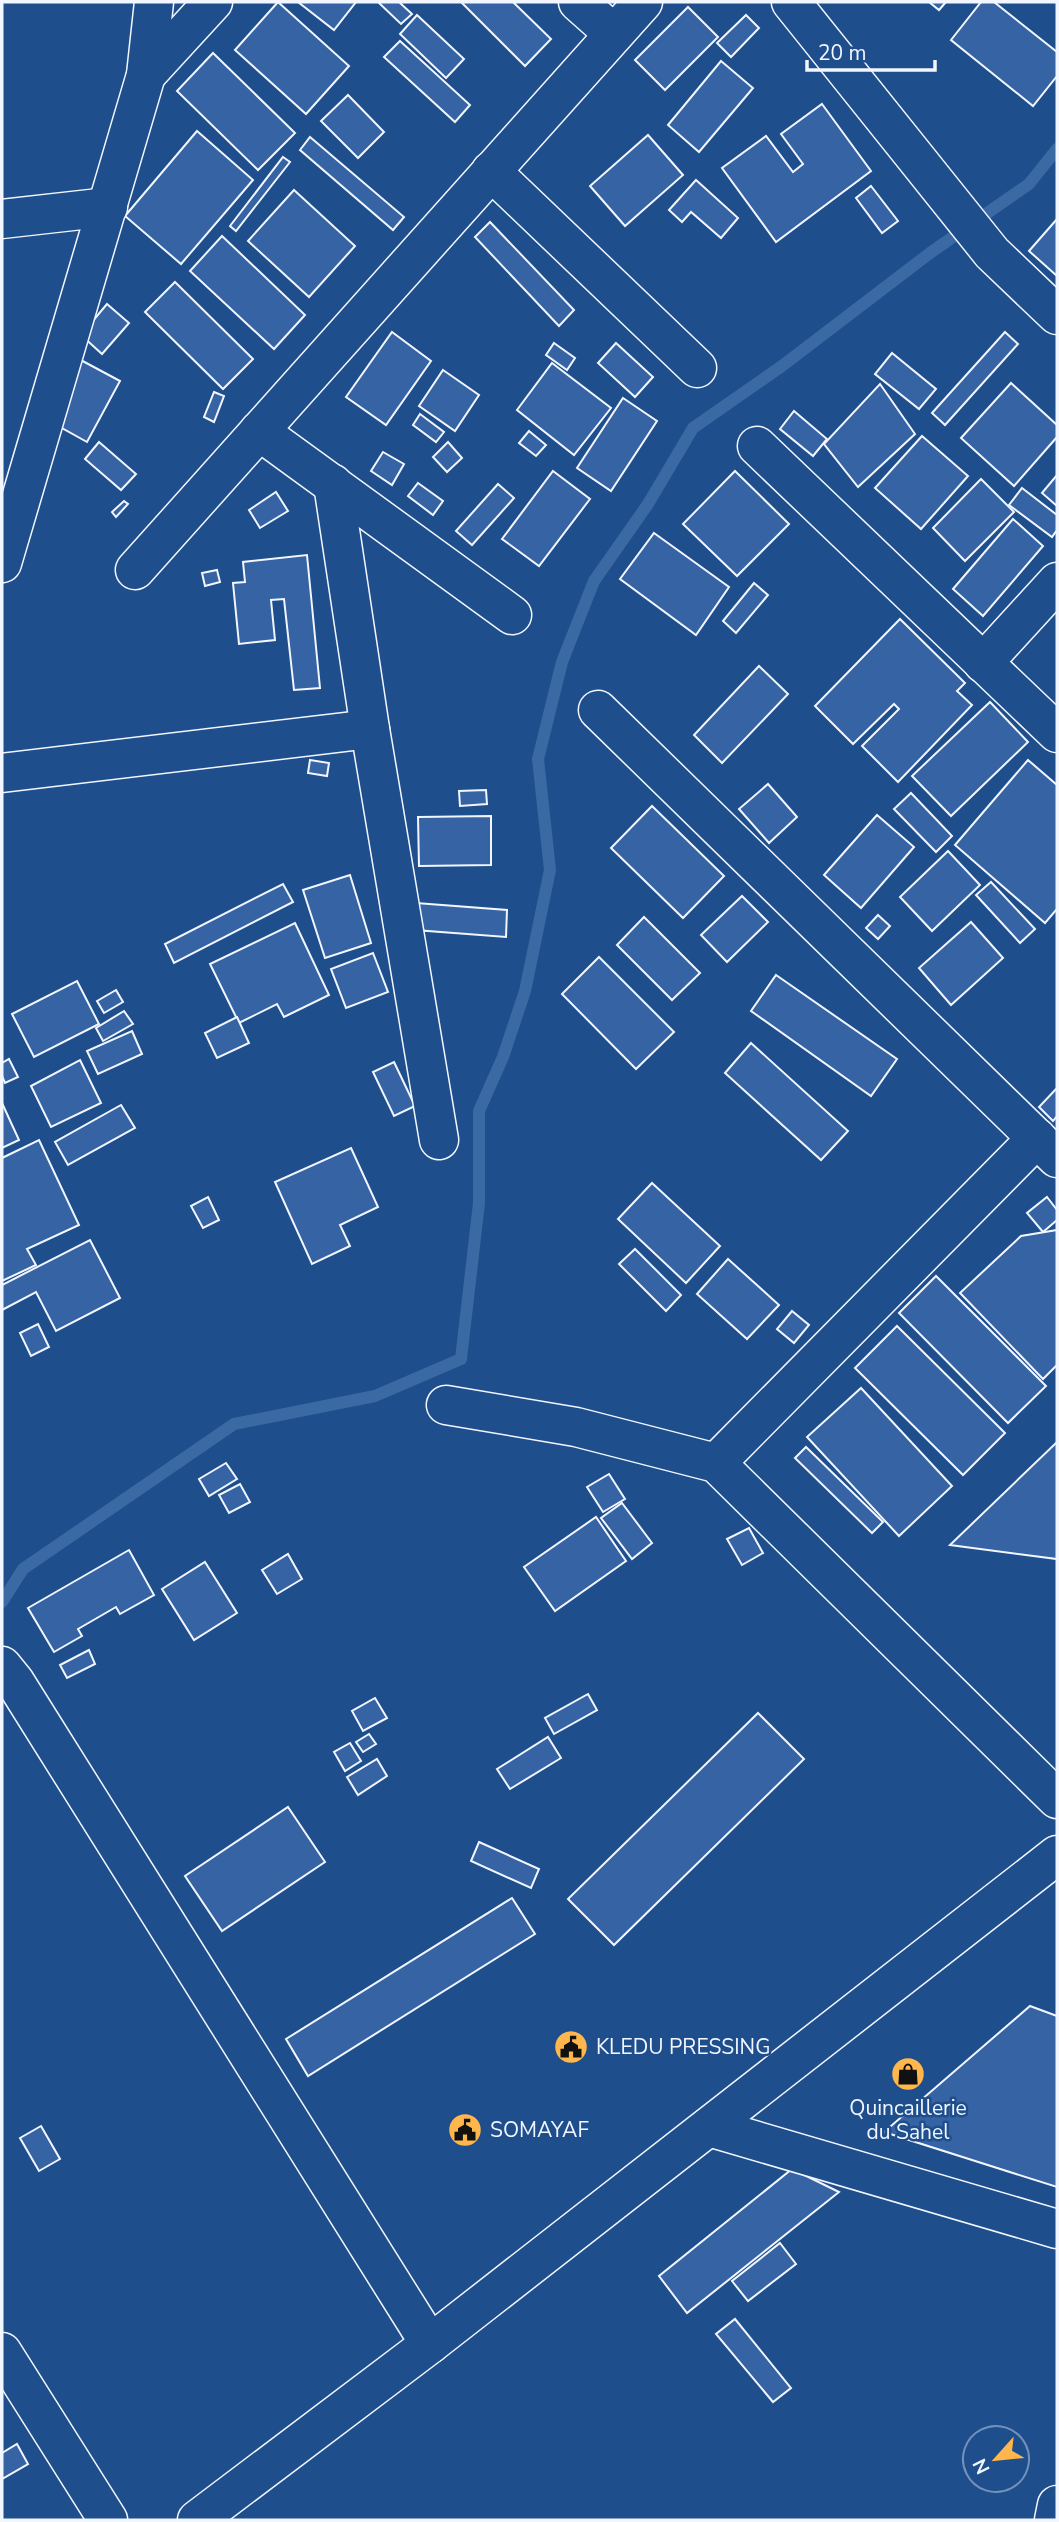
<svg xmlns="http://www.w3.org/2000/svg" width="1059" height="2522" viewBox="0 0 1059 2522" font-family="'Nunito Sans',sans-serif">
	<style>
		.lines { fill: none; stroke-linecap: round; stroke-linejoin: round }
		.stream { stroke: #3b69a3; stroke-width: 12 }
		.building { fill: #3563a3; stroke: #f2f6ff; stroke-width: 2 }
		.minor-casing { stroke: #f2f6ff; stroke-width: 41 }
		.primary-casing { stroke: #f2f6ff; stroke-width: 41 }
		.minor { stroke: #1f4e8c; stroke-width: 38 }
		.primary { stroke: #1f4e8c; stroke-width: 38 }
		.labels { text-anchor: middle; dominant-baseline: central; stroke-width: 5; stroke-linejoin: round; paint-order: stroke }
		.poi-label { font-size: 21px; fill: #f2f6ff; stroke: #1f4e8c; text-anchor: start }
	</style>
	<rect width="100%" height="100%" fill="#1f4e8c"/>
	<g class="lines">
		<!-- stream -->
		<path class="stream" d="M2,1602L23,1569L234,1424L375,1396L461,1359L479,1203V1111L503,1057L525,991L550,870L538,759L562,662L594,581L648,504L693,428L782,366L930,253L1029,184L1057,149"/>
	</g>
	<!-- building -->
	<g class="building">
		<path d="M278,2L349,66L306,114L235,50Z"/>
		<path d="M298,2H356L334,30Z"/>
		<path d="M378,2H399L412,14L401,24Z"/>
		<path d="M461,2H513L551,39L525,66Z"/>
		<path d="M929,2H946L939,10Z"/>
		<path d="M981,2H994L1057,52V76L1033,106L951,40Z"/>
		<path d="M688,7L718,37L665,90L635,60Z"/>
		<path d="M417,15L464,59L446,78L400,34Z"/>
		<path d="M746,15L759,28L731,57L717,43Z"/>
		<path d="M400,41L470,105L455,122L384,57Z"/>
		<path d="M213,53L295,133L258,170L177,91Z"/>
		<path d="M721,61L753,88L699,152L668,125Z"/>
		<path d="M348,95L384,132L358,158L321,121Z"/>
		<path d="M822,104L871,171L776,242L722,168L766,136L793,172L803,164L781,134Z"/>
		<path d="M197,131L253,180L181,264L125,216Z"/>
		<path d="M648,135L683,175L625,226L590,186Z"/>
		<path d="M310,137L404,217L393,230L300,150Z"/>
		<path d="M283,157L290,162L236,231L230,226Z"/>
		<path d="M696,180L738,218L721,238L691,212L682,222L669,210Z"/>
		<path d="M871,186L898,221L882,233L856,198Z"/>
		<path d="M294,190L355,246L309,297L248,241Z"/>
		<path d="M1057,219V276L1029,251Z"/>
		<path d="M490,222L574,310L559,326L475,237Z"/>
		<path d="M222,236L305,315L274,349L190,271Z"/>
		<path d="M175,282L253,359L223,389L145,312Z"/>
		<path d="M107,304L129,323L102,354L81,335Z"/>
		<path d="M392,332L431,361L386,425L346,397Z"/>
		<path d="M1005,332L1018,344L945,425L932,413Z"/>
		<path d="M554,343L575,358L567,370L546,355Z"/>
		<path d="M616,343L653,377L635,397L598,363Z"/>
		<path d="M892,353L936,389L919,409L875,374Z"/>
		<path d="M77,358L120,381L87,442L44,418Z"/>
		<path d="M552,363L611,408L574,455L517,410Z"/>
		<path d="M443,370L479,395L455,431L419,406Z"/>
		<path d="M1011,383L1057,425V437L1014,486L961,438Z"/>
		<path d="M880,384L915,434L858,487L824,444Z"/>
		<path d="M214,392L224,396L214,422L204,417Z"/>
		<path d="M623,398L657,421L611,491L577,468Z"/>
		<path d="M794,411L827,439L813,456L780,429Z"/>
		<path d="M420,414L444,432L436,442L413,425Z"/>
		<path d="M529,431L546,445L536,456L519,443Z"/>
		<path d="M922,436L968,476L921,529L875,488Z"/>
		<path d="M99,442L136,474L121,490L85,459Z"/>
		<path d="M448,442L462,458L447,472L433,457Z"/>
		<path d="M383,452L404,464L392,485L371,471Z"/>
		<path d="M553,471L590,499L539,566L502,539Z"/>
		<path d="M735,471L789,524L737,576L683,524Z"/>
		<path d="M1057,475V506L1042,493Z"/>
		<path d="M981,479L1014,512L965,561L933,528Z"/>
		<path d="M418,483L443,501L433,515L408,496Z"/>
		<path d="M498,484L514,498L472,545L456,531Z"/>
		<path d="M1022,488L1057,515V530L1052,537L1009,505Z"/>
		<path d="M276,492L288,511L260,528L249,510Z"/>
		<path d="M124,501L128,504L116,517L112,512Z"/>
		<path d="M1013,519L1043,546L983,616L953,589Z"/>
		<path d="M654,533L729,587L696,635L620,579Z"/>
		<path d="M307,555L320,688L294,690L284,599L271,600L275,640L239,644L233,583L245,582L243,562Z"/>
		<path d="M217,570L220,582L205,586L202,573Z"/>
		<path d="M754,583L768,595L736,633L723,621Z"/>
		<path d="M900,619L965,683L957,691L972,705L898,782L862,746L899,709L894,704L853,744L815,706Z"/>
		<path d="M759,666L788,694L722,763L694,735Z"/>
		<path d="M990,702L1028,742L951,816L912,776Z"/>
		<path d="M310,760L329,763L327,776L308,773Z"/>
		<path d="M1028,760L1057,785V909L1045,923L955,845Z"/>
		<path d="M768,784L797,817L769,843L739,809Z"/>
		<path d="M486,790L487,804L460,806L459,791Z"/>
		<path d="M911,793L952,836L936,852L894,809Z"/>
		<path d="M652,806L724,876L683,918L611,848Z"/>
		<path d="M877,815L914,847L861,908L824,875Z"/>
		<path d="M491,816V865L419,866L418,817Z"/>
		<path d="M948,851L980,885L932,931L900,897Z"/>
		<path d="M350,875L371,943L325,958L303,890Z"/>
		<path d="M991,882L1035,929L1020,943L976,895Z"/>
		<path d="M283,884L293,902L174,963L165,944Z"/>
		<path d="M742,896L768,922L727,962L701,935Z"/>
		<path d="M416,903L507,910L506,937L415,930Z"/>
		<path d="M878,915L890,926L878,939L866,928Z"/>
		<path d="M644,917L700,973L672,1000L617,945Z"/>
		<path d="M971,922L1003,958L951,1005L919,968Z"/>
		<path d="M295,923L329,995L284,1017L277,1004L239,1023L210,964Z"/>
		<path d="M373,953L388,992L346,1008L331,969Z"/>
		<path d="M599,957L674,1032L636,1069L562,994Z"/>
		<path d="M776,975L897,1059L871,1096L751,1011Z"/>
		<path d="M77,981L99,1024L34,1057L12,1014Z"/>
		<path d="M116,990L123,1002L104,1013L97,1001Z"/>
		<path d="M124,1011L133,1024L103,1041L96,1028Z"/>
		<path d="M237,1017L249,1043L217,1058L205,1033Z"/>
		<path d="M132,1031L142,1054L98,1074L87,1051Z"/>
		<path d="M751,1043L848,1131L821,1160L725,1073Z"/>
		<path d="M9,1059L18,1077L5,1083L2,1076V1063Z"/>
		<path d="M80,1060L101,1103L51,1127L31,1086Z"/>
		<path d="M394,1062L415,1106L394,1116L373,1072Z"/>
		<path d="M1057,1088V1116L1053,1121L1039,1107Z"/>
		<path d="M2,1103L19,1140L2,1148Z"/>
		<path d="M121,1105L135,1128L68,1165L55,1142Z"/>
		<path d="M39,1140L79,1225L27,1249L36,1265L2,1281V1158Z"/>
		<path d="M351,1148L378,1207L340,1225L350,1246L312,1264L275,1182Z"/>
		<path d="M652,1183L720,1246L686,1283L618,1219Z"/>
		<path d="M208,1197L219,1220L203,1228L191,1206Z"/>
		<path d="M1047,1197L1057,1210V1220L1043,1232L1027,1213Z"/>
		<path d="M1057,1230V1365L1043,1379L960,1293L1021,1236Z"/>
		<path d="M90,1240L120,1298L56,1331L36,1292L2,1310V1285Z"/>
		<path d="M635,1249L681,1295L666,1311L619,1264Z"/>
		<path d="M728,1259L779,1305L747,1339L697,1294Z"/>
		<path d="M936,1276L1046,1386L1008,1423L899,1313Z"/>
		<path d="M792,1311L809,1325L794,1343L777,1329Z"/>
		<path d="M38,1324L49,1347L31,1356L20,1333Z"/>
		<path d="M897,1326L1005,1433L963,1475L855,1368Z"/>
		<path d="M861,1388L952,1486L899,1536L807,1437Z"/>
		<path d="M1057,1442V1559L950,1545Z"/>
		<path d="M806,1447L883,1522L872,1533L795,1458Z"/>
		<path d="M226,1463L237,1479L209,1496L199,1479Z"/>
		<path d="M609,1474L625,1499L603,1512L587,1487Z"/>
		<path d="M240,1484L250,1502L229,1513L219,1495Z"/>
		<path d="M622,1503L652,1543L632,1559L601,1518Z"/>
		<path d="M596,1517L626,1561L555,1611L524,1567Z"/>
		<path d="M749,1528L763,1553L742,1565L727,1539Z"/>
		<path d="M129,1550L154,1595L120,1614L116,1607L78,1629L82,1636L54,1652L28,1608Z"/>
		<path d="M288,1554L302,1579L277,1594L262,1570Z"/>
		<path d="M205,1562L237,1613L194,1640L162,1589Z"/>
		<path d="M89,1650L95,1664L67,1678L60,1665Z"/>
		<path d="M588,1694L597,1710L554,1734L545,1718Z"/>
		<path d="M375,1698L387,1718L363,1731L352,1711Z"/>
		<path d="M758,1713L804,1759L614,1945L568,1899Z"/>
		<path d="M369,1734L376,1744L363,1752L356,1742Z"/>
		<path d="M548,1737L561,1758L510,1789L497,1769Z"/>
		<path d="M350,1743L361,1761L345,1771L334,1752Z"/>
		<path d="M377,1759L387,1776L358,1795L347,1777Z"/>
		<path d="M288,1807L325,1862L222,1931L185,1876Z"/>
		<path d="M479,1842L539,1869L531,1888L471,1861Z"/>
		<path d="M512,1898L535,1934L308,2076L286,2039Z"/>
		<path d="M1030,2006L1057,2016V2187L884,2132Z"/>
		<path d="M41,2126L60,2159L39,2171L20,2138Z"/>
		<path d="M792,2169L839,2192L687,2313L659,2276Z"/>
		<path d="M780,2243L796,2264L748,2301L732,2281Z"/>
		<path d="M735,2319L791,2388L773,2402L716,2334Z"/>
		<path d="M17,2444L28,2464L2,2479V2453Z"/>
	</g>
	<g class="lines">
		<!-- minor casing -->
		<g class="minor-casing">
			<g id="minor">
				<path d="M578,2L614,34"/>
				<path d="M791,2L992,253L1057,315"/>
				<path d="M146,75L213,2"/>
				<path d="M491,171L697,368"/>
				<path d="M2,219L108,207"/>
				<path d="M259,431L512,615"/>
				<path d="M757,446L1057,733"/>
				<path d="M333,484L370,729L439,1140"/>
				<path d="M2,563L146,75L154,2"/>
				<path d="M135,570L643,2"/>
				<path d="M983,663L1057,582"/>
				<path d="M598,710L1057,1158"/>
				<path d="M2,773L370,729"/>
				<path d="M446,1405L576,1427L716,1463L1057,1799"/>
				<path d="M716,1463L1037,1138"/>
				<path d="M2,1666L15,1682L430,2344"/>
				<path d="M709,2127L1057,2229"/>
				<path d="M2,2352L108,2520"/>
				<path d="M1054,2520L1057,2505"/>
			</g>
		</g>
		<!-- primary casing -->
		<g class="primary-casing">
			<path id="primary" d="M197,2520L430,2344L1057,1855"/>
		</g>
		<!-- minor -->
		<use href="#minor" class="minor"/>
		<!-- primary -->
		<use href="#primary" class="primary"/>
	</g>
	<!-- icons -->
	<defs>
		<g id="civic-disc" transform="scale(1.75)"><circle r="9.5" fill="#ffb74d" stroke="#1f4e8c"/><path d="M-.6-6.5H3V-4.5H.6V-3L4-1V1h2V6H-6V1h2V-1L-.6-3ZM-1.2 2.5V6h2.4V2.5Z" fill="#111"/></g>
		<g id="shop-disc" transform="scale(1.75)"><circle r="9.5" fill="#ffb74d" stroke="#1f4e8c"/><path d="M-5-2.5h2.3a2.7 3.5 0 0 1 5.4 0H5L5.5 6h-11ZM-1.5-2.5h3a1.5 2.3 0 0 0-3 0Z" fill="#111"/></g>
	</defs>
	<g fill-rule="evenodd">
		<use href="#civic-disc" x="571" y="2047"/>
		<use href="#shop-disc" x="908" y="2074"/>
		<use href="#civic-disc" x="465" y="2130"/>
	</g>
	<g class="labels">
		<!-- poi labels -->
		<g class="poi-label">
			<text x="596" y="2047">KLEDU PRESSING</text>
			<text x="908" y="2108" text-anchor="middle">Quincaillerie<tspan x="908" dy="24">du Sahel</tspan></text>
			<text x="490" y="2130">SOMAYAF</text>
		</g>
	</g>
	<!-- border -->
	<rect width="1059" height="2522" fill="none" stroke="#f2f6ff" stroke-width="7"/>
	<!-- north arrow -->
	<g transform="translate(996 2459) rotate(243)"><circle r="33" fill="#1f4e8c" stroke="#7391ba" stroke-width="2"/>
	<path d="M0-5L12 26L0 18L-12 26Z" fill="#ffb74d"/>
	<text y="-10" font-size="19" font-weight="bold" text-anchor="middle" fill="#f2f6ff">N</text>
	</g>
	<!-- scale -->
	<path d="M807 60v10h128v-10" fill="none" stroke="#f2f6ff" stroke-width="3.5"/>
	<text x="818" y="60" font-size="21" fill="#f2f6ff" stroke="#1f4e8c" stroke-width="5" paint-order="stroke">20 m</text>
</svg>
